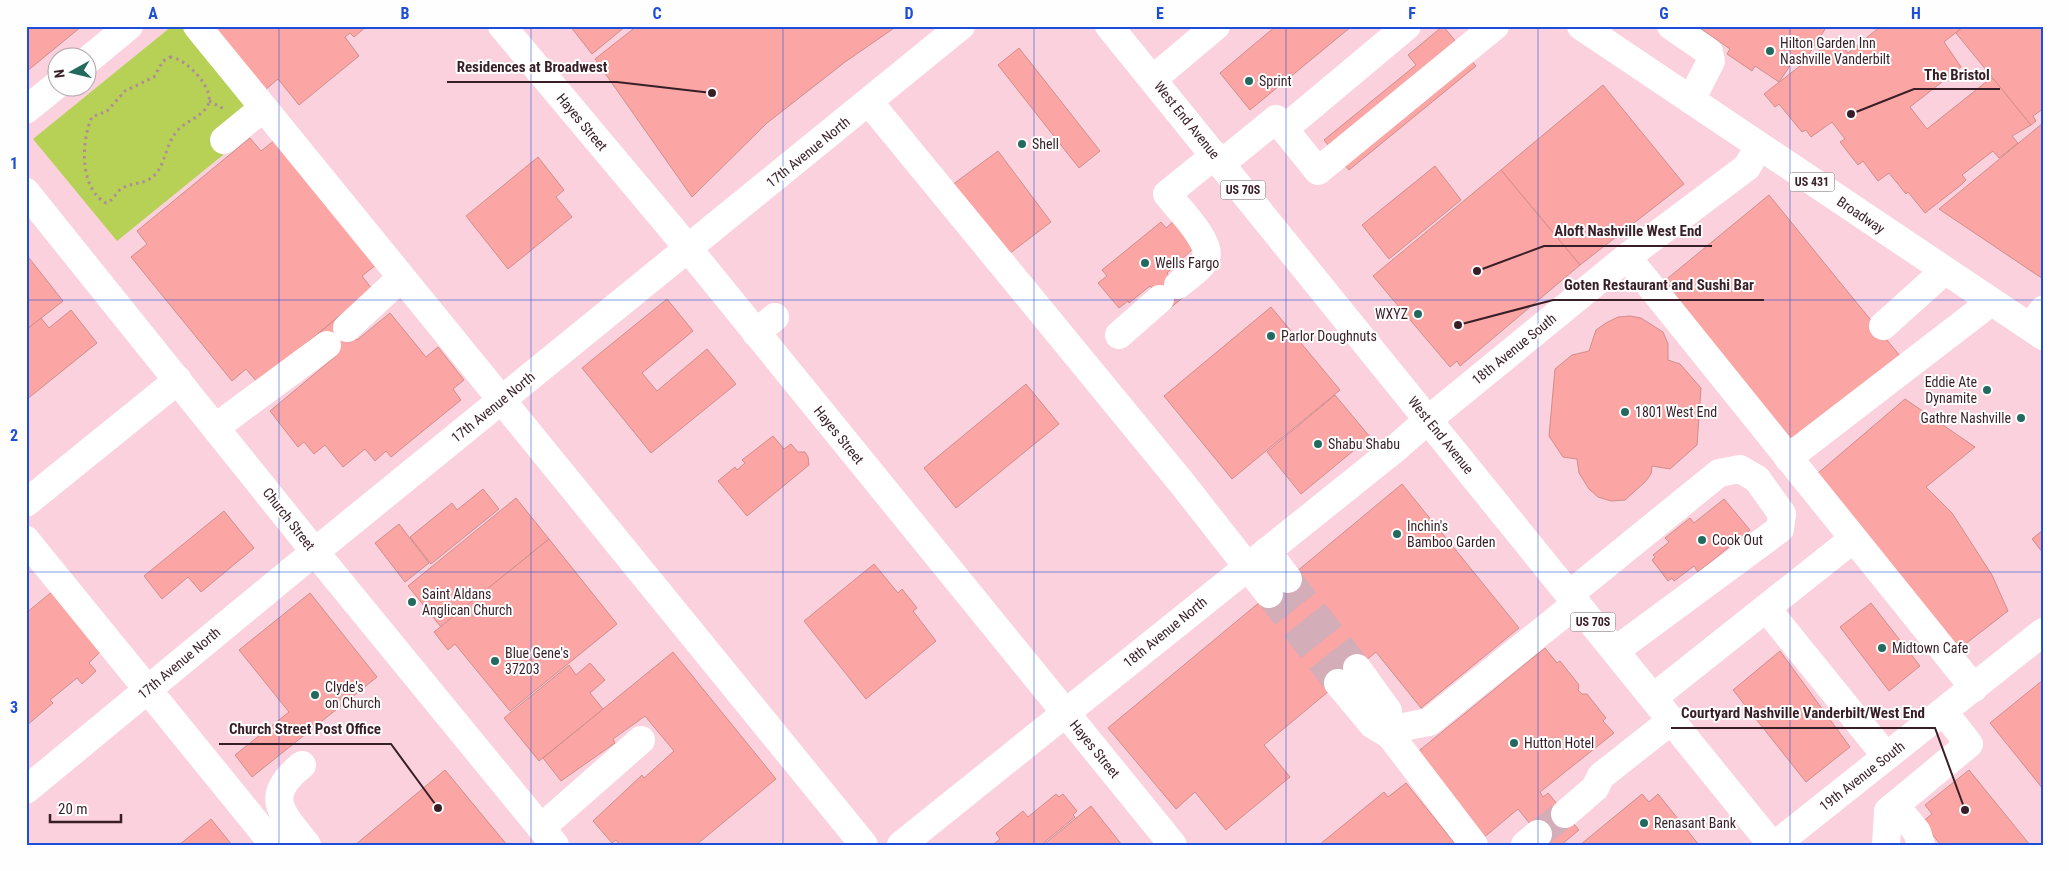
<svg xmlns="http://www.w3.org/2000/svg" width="2069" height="871" viewBox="0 0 2069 871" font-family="'Roboto Condensed',sans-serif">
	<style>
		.green { fill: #b6d156 }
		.building { fill: #fba5a4; stroke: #d08e8d }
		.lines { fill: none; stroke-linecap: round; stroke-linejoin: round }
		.minor-tunnel { stroke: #d3adb8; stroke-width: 28; stroke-dasharray: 28 14; stroke-linecap: butt }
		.path { stroke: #b08d97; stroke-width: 3; stroke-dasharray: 2.5 4; stroke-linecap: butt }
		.minor { stroke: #fff; stroke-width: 28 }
		.major { stroke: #fff; stroke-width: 28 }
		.grid { fill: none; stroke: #1d4ed8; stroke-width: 1; stroke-opacity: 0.55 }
		.poi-dot { fill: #22695e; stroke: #fefefe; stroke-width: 2 }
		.labels { text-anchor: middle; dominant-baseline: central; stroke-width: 4; stroke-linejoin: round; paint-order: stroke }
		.shield { fill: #fefefe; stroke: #736268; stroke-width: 1 }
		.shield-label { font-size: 12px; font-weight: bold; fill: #381f27 }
		.poi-label { font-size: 14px; fill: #381f27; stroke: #fefefe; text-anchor: start }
		.street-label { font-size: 14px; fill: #381f27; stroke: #fefefe }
		.leader { fill: none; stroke: #381f27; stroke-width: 2 }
		.callout-dot { fill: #381f27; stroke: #fefefe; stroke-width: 2 }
		.callout-label { font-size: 15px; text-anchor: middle; font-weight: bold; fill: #381f27; stroke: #fefefe; stroke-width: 4; stroke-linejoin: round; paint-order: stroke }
		.neatline { fill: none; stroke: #1d4ed8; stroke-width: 2 }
		.grid-label { font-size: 16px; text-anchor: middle; font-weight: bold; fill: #1d4ed8 }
	</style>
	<rect width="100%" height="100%" fill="#fad1dc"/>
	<!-- green -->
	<path class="green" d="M172,26H185L243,93L244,106L213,141L223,155L117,241L33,139Z"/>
	<!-- building -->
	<g class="building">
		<path d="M26,26H82L26,72Z"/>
		<path d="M213,26H367L354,37L350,33L345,37L359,56L299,105L278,79L265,90Z"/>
		<path d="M570,26H626L592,54Z"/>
		<path d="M637,26H897L845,62L767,123L692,197L595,59Z"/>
		<path d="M1276,26H1352L1250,110L1220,73Z"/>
		<path d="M1443,26L1476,66L1349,170L1324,140L1416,65L1408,55Z"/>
		<path d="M1697,26H1827L1804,62L1796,57L1779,82L1755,66L1752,71L1727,54L1730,49Z"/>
		<path d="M1881,26H1964L1944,42L1961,67L1910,107L1927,129L1991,78L1996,81L2031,125L2012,136L2018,143L1999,158L1993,151L1962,175L1966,180L1961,185L1925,213L1908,192L1906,194L1889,173L1878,181L1863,161L1858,165L1840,142L1845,139L1832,122L1811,137L1806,130L1802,132L1779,104L1775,107L1764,94L1836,38L1848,53Z"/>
		<path d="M1964,26H2043V109L2033,116L2036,121L2031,125L1956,33Z"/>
		<path d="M1019,48L1100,151L1079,168L998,65Z"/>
		<path d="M1603,85L1684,184L1580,265L1501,170Z"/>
		<path d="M2043,123V279L1939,209Z"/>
		<path d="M250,138L261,151L275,140L377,264L362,276L372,289L258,383L246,369L232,381L131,257L147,244L137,231Z"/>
		<path d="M998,151L1051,222L1005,257L952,185Z"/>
		<path d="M538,157L564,190L556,197L572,217L508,269L466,216Z"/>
		<path d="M1435,166L1461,200L1389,259L1362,225Z"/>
		<path d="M1501,170L1580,265L1460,366L1457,361L1450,367L1373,276Z"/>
		<path d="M1769,195L1900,356L1793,444L1662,283Z"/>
		<path d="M1174,221L1195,247L1167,273L1186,295L1169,309L1150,286L1129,303L1128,301L1119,308L1098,283L1107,276L1102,270L1161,222L1166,228Z"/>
		<path d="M29,258L63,301L26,330V260Z"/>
		<path d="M667,299L693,331L642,373L657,391L707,349L736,384L651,453L582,368Z"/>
		<path d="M1271,307L1340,390L1232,479L1164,396Z"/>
		<path d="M71,310L97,343L26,400V330L41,318L49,328Z"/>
		<path d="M390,313L426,357L438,347L464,380L453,389L461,400L391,457L386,451L375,461L365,449L343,467L325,445L314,454L304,442L298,447L270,411L336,356L318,334L338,317L357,340Z"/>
		<path d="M1630,316L1641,318L1663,332L1668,344V360L1680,364L1701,388L1697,445L1670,469L1652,466L1651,474L1645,482L1625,500L1611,501L1598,497L1589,489L1579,473L1577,459L1563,457L1549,436L1555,369L1572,355L1589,351L1596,330L1606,323L1618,317Z"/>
		<path d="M1026,384L1059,424L956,508L924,468Z"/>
		<path d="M1335,395L1370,437L1301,494L1267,452Z"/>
		<path d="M1905,399L1975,447L1926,487L1952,513L1992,575L2008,611L1955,652L1817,474Z"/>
		<path d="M773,436L784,449L791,444L798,452H805L808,457L809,465L747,516L718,481L735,467L737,470L745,463L742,460Z"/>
		<path d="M1402,484L1519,628L1421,708L1376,652L1264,745L1290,777L1226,830L1195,792L1176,809L1108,728Z"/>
		<path d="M483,489L499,509L431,564L410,537L452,503L457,510Z"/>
		<path d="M516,498L549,539L441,627L408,586Z"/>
		<path d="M1724,499L1750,530L1698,572L1694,566L1674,581L1672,578L1668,581L1652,560L1655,557L1653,555L1669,542L1665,538L1690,518L1694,523Z"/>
		<path d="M224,511L254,548L201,592L188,577L162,599L144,576Z"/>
		<path d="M399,524L429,563L405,582L375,543Z"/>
		<path d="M2043,530V553L2032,539Z"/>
		<path d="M549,539L617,624L510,711L455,644L448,650L434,632Z"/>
		<path d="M874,564L898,593L902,589L917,608L913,611L936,641L866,699L804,621Z"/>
		<path d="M53,591L102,650L89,663L96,671L82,684L77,678L50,700L53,703L26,726V613Z"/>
		<path d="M310,593L377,677L252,777L235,755L289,712L239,650Z"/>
		<path d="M1871,603L1920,666L1889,691L1840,627Z"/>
		<path d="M1545,648L1557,663L1560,661L1579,685L1578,690L1582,694H1587L1606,718L1603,721L1614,733L1540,792L1543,797L1548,793L1579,830L1561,845H1547L1518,809L1482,839L1415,754Z"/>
		<path d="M1780,651L1850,747L1806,782L1733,690Z"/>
		<path d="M673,652L776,779L696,845H620L616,840L612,843L593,821L642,775L644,778L674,751L645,716L613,739L615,743L561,781L543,758Z"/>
		<path d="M590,663L605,680L590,693L603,709L539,761L504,718L569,665L576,675Z"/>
		<path d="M2043,680V789L1990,723Z"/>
		<path d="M445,770L507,845H355Z"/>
		<path d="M1969,770L2030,845H1941L1922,822L1932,814L1925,805Z"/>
		<path d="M1406,783L1456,845H1319L1384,792L1388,797Z"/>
		<path d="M1056,794L1059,797L1063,794L1077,811L1073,815L1075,817L1041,845H993L1000,839L996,833L1023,811L1028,817Z"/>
		<path d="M1642,794L1649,802L1658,794L1699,845H1580Z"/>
		<path d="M1091,806L1122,845H1043Z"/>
		<path d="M211,819L232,845H179Z"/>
	</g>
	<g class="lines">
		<!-- minor-tunnel -->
		<g class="minor-tunnel">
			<path d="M1288,579L1357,668"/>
			<path d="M1269,594L1338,683"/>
			<path d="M1538,834L1565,814"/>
		</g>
		<!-- path -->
		<g class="path">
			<path d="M170,57C186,58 218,91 207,107C200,117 187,121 179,129C164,144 166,168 151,178C143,184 132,183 122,188C116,192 113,201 106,203C79,188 81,141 92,117L107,111L125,91L154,77L163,61Z"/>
			<path d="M209,101L224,109"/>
		</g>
		<!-- minor -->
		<g class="minor">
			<path d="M197,26L864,845"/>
			<path d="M502,26L673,230L1173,845"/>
			<path d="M1671,26L1709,52L1711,61L1691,100"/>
			<path d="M88,60L129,26"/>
			<path d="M1153,79L1216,26"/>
			<path d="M869,102L1181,482L1269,594"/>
			<path d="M26,110L58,84"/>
			<path d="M1284,129L1407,26"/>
			<path d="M224,140L263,108"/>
			<path d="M1222,163L1276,119L1318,171L1495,26"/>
			<path d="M1627,257L1974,688"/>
			<path d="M1178,285C1186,278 1201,269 1206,258C1213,243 1177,207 1167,194L1215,155"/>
			<path d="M1883,326L1944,271"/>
			<path d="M2030,327L2043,310"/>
			<path d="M347,328L401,278"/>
			<path d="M756,333L775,317"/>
			<path d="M1119,335L1160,299"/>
			<path d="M1429,419L1627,257L1747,167L1759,146"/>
			<path d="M216,427L327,345"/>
			<path d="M1788,458L1991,302"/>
			<path d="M26,503L178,380"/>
			<path d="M26,540L274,845"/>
			<path d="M1267,551L1288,579"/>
			<path d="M1570,594L1719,473L1740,469L1757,479L1782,514L1780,529L1616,650"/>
			<path d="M1766,608L1886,756"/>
			<path d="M1357,668L1388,711L1390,735"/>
			<path d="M1338,683L1373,725L1390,735L1474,845"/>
			<path d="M1654,697L1853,539"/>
			<path d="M1390,735L1408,726L1429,722L1577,603"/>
			<path d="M302,765C262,797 282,813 307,845"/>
			<path d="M26,790L295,568L961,26"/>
			<path d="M1895,805L1917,832L1921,845"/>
			<path d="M1565,814L1595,788L1601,776L1672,720"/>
			<path d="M541,828L641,740"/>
			<path d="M1525,845L1538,834"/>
			<path d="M1775,845L2043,632"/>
			<path d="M1886,845L1888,811L1969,744L1944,712"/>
		</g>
		<!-- major -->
		<g class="major">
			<path d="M1109,26L1772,845"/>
			<path d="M1581,26L2043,336"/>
			<path d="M26,192L315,552L555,845"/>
			<path d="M901,845L1396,448L1429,419"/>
		</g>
	</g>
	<!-- grid -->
	<path class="grid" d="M279,26V845M531,26V845M783,26V845M1034,26V845M1286,26V845M1538,26V845M1790,26V845M26,300H2043M26,572H2043"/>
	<!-- markers -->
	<g class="poi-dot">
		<circle cx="1770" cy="51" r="5"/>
		<circle cx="1249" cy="81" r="5"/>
		<circle cx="1022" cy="144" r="5"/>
		<circle cx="1145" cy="263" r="5"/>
		<circle cx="1418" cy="314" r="5"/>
		<circle cx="1271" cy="336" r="5"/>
		<circle cx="1987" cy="390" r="5"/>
		<circle cx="1625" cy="412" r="5"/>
		<circle cx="2021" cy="418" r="5"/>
		<circle cx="1318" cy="444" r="5"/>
		<circle cx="1397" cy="534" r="5"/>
		<circle cx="1702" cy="540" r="5"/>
		<circle cx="412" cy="602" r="5"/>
		<circle cx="1882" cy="648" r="5"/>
		<circle cx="495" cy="661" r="5"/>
		<circle cx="315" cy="695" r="5"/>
		<circle cx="1514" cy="743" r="5"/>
		<circle cx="1644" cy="823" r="5"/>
	</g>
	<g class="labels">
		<!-- shield labels -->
		<g class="shield">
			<rect x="1789.5" y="172.5" width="45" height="19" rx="4"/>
			<rect x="1220.5" y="180.5" width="45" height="19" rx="4"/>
			<rect x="1570.5" y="612.5" width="45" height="19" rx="4"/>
		</g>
		<g class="shield-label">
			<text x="1812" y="182">US 431</text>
			<text x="1243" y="190">US 70S</text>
			<text x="1593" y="622">US 70S</text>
		</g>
		<!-- poi labels -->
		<g class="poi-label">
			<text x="1780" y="43">Hilton Garden Inn<tspan x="1780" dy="16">Nashville Vanderbilt</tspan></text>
			<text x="1259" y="81">Sprint</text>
			<text x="1032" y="144">Shell</text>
			<text x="1155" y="263">Wells Fargo</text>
			<text x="1408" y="314" text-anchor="end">WXYZ</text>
			<text x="1281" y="336">Parlor Doughnuts</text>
			<text x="1977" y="382" text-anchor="end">Eddie Ate<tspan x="1977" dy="16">Dynamite</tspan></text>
			<text x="1635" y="412">1801 West End</text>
			<text x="2011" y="418" text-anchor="end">Gathre Nashville</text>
			<text x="1328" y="444">Shabu Shabu</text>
			<text x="1407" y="526">Inchin's<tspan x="1407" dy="16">Bamboo Garden</tspan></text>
			<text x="1712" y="540">Cook Out</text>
			<text x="422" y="594">Saint Aldans<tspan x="422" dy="16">Anglican Church</tspan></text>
			<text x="1892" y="648">Midtown Cafe</text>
			<text x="505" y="653">Blue Gene's<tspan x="505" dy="16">37203</tspan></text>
			<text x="325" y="687">Clyde's<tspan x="325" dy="16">on Church</tspan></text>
			<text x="1524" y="743">Hutton Hotel</text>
			<text x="1654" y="823">Renasant Bank</text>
		</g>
		<!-- street labels -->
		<g class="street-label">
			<text transform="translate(1187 120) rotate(51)">West End Avenue</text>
			<text transform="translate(582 122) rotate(50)">Hayes Street</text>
			<text transform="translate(808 152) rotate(-39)">17th Avenue North</text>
			<text transform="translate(1861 215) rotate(34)">Broadway</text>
			<text transform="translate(1514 349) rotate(-39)">18th Avenue South</text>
			<text transform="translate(493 407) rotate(-39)">17th Avenue North</text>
			<text transform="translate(839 435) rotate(51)">Hayes Street</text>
			<text transform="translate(1441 435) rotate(51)">West End Avenue</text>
			<text transform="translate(289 519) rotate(52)">Church Street</text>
			<text transform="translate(1165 632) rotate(-39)">18th Avenue North</text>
			<text transform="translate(179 663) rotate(-40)">17th Avenue North</text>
			<text transform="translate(1095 749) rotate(51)">Hayes Street</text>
			<text transform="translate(1862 776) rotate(-38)">19th Avenue South</text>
		</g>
	</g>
	<!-- callouts -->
	<path class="leader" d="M712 93L617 82H447M1851 114L1914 89H2000M1477 271L1544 246H1712M1458 325L1553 300H1764M1965 810L1935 728H1671M438 808L391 744H219"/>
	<g class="callout-dot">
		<circle cx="712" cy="93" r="5"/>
		<circle cx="1851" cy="114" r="5"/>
		<circle cx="1477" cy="271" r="5"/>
		<circle cx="1458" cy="325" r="5"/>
		<circle cx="1965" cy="810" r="5"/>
		<circle cx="438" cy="808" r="5"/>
	</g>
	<g class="callout-label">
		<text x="532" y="72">Residences at Broadwest</text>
		<text x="1957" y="80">The Bristol</text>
		<text x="1628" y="236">Aloft Nashville West End</text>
		<text x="1659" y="290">Goten Restaurant and Sushi Bar</text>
		<text x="1803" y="718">Courtyard Nashville Vanderbilt/West End</text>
		<text x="305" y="734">Church Street Post Office</text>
	</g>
	<!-- border -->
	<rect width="2069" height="871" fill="none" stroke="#fefefe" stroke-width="55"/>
	<!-- north arrow -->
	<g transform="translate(72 72) rotate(262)"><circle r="24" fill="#fefefe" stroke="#afa5a8"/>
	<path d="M0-4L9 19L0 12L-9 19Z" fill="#22695e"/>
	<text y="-8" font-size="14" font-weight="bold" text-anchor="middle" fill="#381f27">N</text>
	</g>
	<!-- scale -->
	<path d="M50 814v8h71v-8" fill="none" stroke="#381f27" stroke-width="2.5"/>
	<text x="58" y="814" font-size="15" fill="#381f27" stroke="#fefefe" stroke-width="4" paint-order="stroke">20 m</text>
	<rect x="28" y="28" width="2014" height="816" class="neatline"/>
	<g class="grid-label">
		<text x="153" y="19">A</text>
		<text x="405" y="19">B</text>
		<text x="657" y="19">C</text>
		<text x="909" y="19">D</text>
		<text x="1160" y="19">E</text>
		<text x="1412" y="19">F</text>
		<text x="1664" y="19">G</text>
		<text x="1916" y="19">H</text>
		<text x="14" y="169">1</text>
		<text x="14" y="441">2</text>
		<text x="14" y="713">3</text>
	</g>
</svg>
